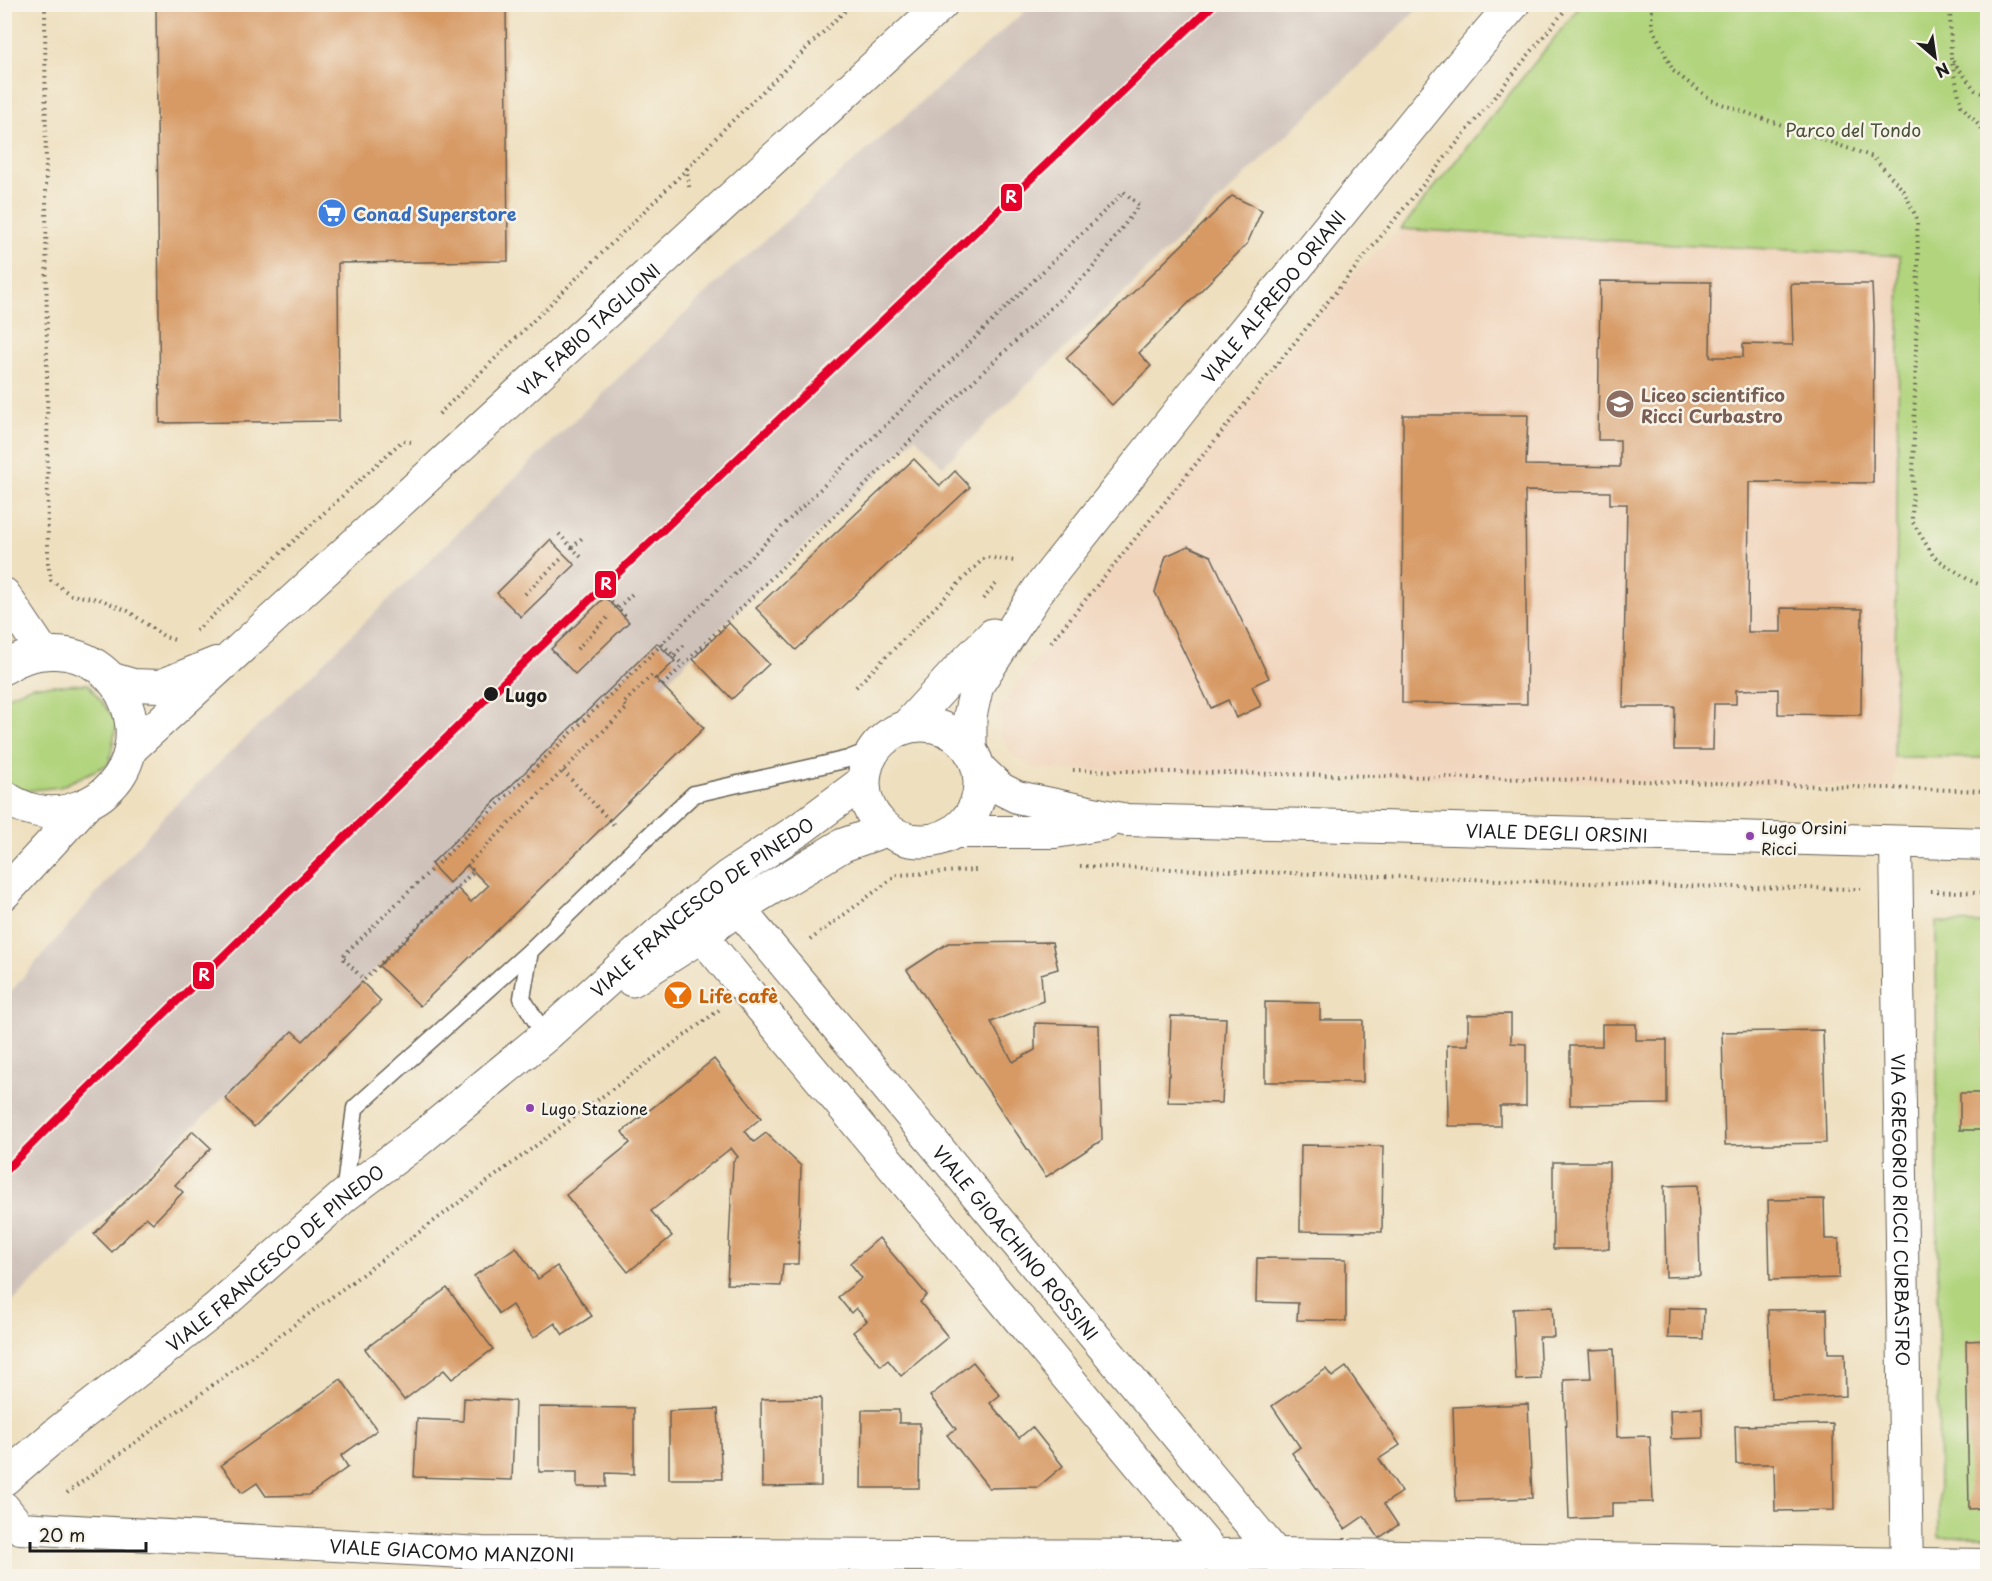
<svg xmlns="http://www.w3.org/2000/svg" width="1992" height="1581" viewBox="0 0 1992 1581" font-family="'Playpen Sans',sans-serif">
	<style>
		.built { fill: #f1d5bd }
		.industrial { fill: #cec1ba }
		.green { fill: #b1d47d; stroke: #66784c; stroke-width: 1.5 }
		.building { fill: #d79a65 }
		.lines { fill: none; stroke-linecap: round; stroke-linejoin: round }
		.service-casing { stroke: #666055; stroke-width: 19 }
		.minor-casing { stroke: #666055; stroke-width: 34 }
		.secondary-casing { stroke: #666055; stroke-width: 35 }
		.path { stroke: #666055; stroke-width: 4; stroke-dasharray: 1.5 4.5; stroke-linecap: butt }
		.service { stroke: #fff; stroke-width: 16 }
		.minor { stroke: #fff; stroke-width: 32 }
		.secondary { stroke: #fff; stroke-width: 33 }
		.rail-1-casing { stroke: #f7f3e8; stroke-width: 12 }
		.rail-1 { stroke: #e4002b; stroke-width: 8 }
		.stop-dot { fill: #1c1c1c; stroke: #f7f3e8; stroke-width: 2 }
		.bus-dot { fill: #8e44ad; stroke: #f7f3e8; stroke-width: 2 }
		.labels { text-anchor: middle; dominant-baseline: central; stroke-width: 5; stroke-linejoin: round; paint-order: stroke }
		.bus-label { font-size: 16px; fill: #1c1c1c; stroke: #f7f3e8; text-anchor: start }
		.park-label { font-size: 18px; fill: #495339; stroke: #f7f3e8 }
		.shop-label { font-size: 18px; font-weight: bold; fill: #366cbe; stroke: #f7f3e8; text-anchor: start }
		.street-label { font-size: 18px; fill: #1c1c1c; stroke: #f7f3e8 }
		.education-label { font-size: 18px; font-weight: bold; fill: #785e54; stroke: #f7f3e8; text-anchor: start }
		.stop-label { font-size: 18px; font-weight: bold; fill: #1c1c1c; stroke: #f7f3e8; text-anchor: start }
		.food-label { font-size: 18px; font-weight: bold; fill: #c56008; stroke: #f7f3e8; text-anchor: start }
		.line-badge { stroke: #f7f3e8; stroke-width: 2 }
		.badge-label { font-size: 16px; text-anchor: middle; font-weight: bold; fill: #fff }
	</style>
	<rect width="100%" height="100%" fill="#f7f3e8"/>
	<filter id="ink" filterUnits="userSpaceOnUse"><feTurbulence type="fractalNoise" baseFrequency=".0167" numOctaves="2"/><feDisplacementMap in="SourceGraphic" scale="12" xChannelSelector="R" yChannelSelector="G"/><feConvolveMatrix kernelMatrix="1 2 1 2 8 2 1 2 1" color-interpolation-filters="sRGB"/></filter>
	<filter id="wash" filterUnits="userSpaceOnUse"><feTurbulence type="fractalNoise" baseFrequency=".008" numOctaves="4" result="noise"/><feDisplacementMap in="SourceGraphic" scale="24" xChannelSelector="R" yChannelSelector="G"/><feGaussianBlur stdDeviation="1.35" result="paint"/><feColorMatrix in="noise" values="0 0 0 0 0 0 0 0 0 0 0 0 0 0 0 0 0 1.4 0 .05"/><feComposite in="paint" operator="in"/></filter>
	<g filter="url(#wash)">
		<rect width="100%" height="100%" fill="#eedfbe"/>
		<!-- built -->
		<path class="built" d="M1401,229L1900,256L1894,788L1055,770L1033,768L1014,756L1000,735V705L1340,287Z"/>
		<!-- industrial -->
		<path class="industrial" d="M1032,5H1422L943,466L915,437L683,665L663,686L704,728L515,914L473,872L303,1041L292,1031L5,1309V998L163,817L726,274Z"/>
		<!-- green -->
		<g class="green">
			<path d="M1581,5H1987V758L1894,757L1900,256L1401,229Z"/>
			<path d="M88,684L117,722L109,764L60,787L5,793L4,698L32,686Z"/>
			<path d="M1936,922L1987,923V1537H1939Z"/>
		</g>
		<g id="blocks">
			<!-- building -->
			<g class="building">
				<path d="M156,4H506L508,261L338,263L339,421L160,423Z"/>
				<path d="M1232,196L1262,210L1247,244L1139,353L1151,366L1112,405L1066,358Z"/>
				<path d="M1600,281L1711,282L1710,357H1743V344L1793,345L1791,284H1872L1874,326L1873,483L1749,482L1748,632H1781V608L1862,609L1861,715L1778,714V689L1736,690V704H1714L1713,750H1674L1675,707H1623L1627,504H1610V492L1525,491L1527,704L1402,703L1403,415H1528L1526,465L1620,467V440H1598Z"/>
				<path d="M914,459L940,486L955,471L970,487L796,650L756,608Z"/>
				<path d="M550,540L575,565L521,617L497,593Z"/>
				<path d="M1188,546L1211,556L1269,678L1252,686L1261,706L1236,718L1228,700L1211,708L1155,592L1166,556Z"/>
				<path d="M605,597L629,622L575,674L551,649Z"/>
				<path d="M729,623L769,664L732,699L693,659Z"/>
				<path d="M657,643L675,661L656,679L704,728L420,1006L379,966L457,888L471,902L488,886L467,865L449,883L431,864Z"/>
				<path d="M1052,942L1058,969L1041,974L1043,1001L991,1022L1013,1062L1035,1050V1023L1099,1025L1102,1140L1046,1177L907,970L948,943Z"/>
				<path d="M362,982L381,1001L254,1127L225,1098L292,1031L303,1041Z"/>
				<path d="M1265,1002L1320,1003V1020H1363V1082H1265Z"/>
				<path d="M1511,1014V1043L1526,1044V1106H1500V1126H1448L1447,1045H1468V1015Z"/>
				<path d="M1171,1016L1226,1018L1222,1103L1168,1102Z"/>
				<path d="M1602,1024H1636V1040H1667V1104L1570,1105V1046H1602Z"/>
				<path d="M1983,1028H1988V1130H1960V1093H1984Z"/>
				<path d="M1823,1030L1826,1143L1725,1145L1722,1032Z"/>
				<path d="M714,1059L761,1118L745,1131L754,1142L766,1133L801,1166L798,1264H783L781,1286L727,1284L733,1161L738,1157L731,1148L651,1211L672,1236L628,1272L566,1195L630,1143L622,1132Z"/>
				<path d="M193,1131L211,1148L175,1185L183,1192L153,1223L146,1217L112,1252L94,1234Z"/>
				<path d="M1301,1145L1383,1146L1382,1232L1300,1231Z"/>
				<rect x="1553" y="1162" width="56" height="87"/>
				<path d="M1698,1185L1700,1276L1666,1277L1664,1186Z"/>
				<path d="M1824,1199L1825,1239H1839V1278L1770,1280L1768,1200Z"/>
				<path d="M879,1238L927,1295L920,1302L948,1337L901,1376L888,1360L881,1366L853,1332L867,1321L856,1308L851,1313L838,1297L862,1278L850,1263Z"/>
				<path d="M516,1247L538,1279L557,1266L592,1316L563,1335L555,1323L533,1338L512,1305L499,1314L474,1276Z"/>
				<path d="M1257,1258L1346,1259V1321L1297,1320L1298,1303L1256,1302Z"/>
				<path d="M447,1288L493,1349L452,1379L444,1370L404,1400L365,1349Z"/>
				<path d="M1552,1307L1554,1337H1539L1541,1379L1516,1380L1513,1309Z"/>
				<path d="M1669,1308L1704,1309L1703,1339L1668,1338Z"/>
				<path d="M1827,1309L1828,1353H1845L1846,1396L1771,1399L1768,1310Z"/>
				<path d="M1988,1340V1508L1969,1509L1966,1341Z"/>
				<path d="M1614,1349L1617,1437L1650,1436L1653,1502L1612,1503V1517L1569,1519L1564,1379L1591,1378L1589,1350Z"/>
				<path d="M973,1362L1000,1395L990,1403L1019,1438L1032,1427L1063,1466L1038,1487L989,1488L947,1435L956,1429L930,1396Z"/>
				<path d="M1346,1367L1400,1445L1379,1459L1402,1492L1384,1504L1398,1525L1379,1538L1364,1516L1345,1529L1292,1453L1300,1447L1272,1406L1326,1369L1332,1377Z"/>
				<path d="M341,1379L377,1430L341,1456L348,1467L309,1495L266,1496L257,1483L242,1493L221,1465Z"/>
				<path d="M464,1398L515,1401L512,1480L414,1477L417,1419L463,1421Z"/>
				<path d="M821,1398V1486L762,1487L761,1399Z"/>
				<path d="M1528,1404L1532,1498L1456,1501L1453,1407Z"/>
				<path d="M539,1407L634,1408V1474L606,1473V1487H577V1472H539Z"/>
				<path d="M1702,1408L1703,1438L1671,1439L1670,1410Z"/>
				<path d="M718,1409L722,1479H669V1411Z"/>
				<path d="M862,1410H899V1423H920L919,1488H861Z"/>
				<path d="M1833,1424L1834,1510L1775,1511L1774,1464H1736L1735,1426Z"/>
			</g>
		</g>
	</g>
	<g filter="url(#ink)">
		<use href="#blocks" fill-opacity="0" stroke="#666055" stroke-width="1.5"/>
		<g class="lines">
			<!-- service casing -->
			<g class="service-casing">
				<g id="service">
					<path d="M530,951L522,998L545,1036"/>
					<path d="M344,1195L355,1108L530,951L640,844L694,794L818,766L848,759L876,748"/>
				</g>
			</g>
			<!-- minor casing -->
			<g class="minor-casing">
				<g id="minor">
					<path d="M4,594L43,652"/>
					<path d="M4,668C20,657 37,652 56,653C126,655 158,745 106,791C96,801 83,806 69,810C48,816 22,810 4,796"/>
					<path d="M113,679L133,685L160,686L216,663"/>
					<path id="s1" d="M130,750L942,4"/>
					<path id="s2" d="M978,767L1001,789L1017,797L1126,820L1988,844"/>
					<path d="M954,832H1055L1105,824"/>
					<path id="s3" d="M1896,842L1907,1576"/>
					<path d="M4,894L86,805"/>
					<path id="s4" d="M738,908L1284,1564"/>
					<path d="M685,916L1232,1576"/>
					<path id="s5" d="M4,1508L20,1528L482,1553L1167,1556L1275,1554L1988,1565"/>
				</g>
			</g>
			<!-- secondary casing -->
			<g class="secondary-casing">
				<g id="secondary">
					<circle cx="922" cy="783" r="58"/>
					<path d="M906,727L959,669L993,635"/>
					<path id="s6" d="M970,751V716L977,685L1039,589L1198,388L1461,65L1513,4"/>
					<path d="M632,980L701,936L738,908L843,845L886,830"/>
					<path id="s7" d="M4,1479L60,1431L217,1308L344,1196L416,1142L545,1036L682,913L729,876L800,829L863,782"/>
				</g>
			</g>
			<!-- path -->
			<g class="path">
				<path d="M45,4L48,563L51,580L71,595L99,599L128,611L165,637L175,640"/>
				<path d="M1652,4V26L1673,71L1713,101L1873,157L1904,191L1917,219L1918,260L1912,521L1934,557L1969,580L1988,588"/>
				<path d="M1950,4L1951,58L1961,105L1988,136"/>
				<path d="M1953,61L1975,90L1988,96"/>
				<path d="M689,187L687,169L723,130L852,4"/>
				<path d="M1124,192L1139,205L1091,270L915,436L662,686L652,675L623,704L627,708L467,865L474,871L364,980L342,957Z"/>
				<path d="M439,414L687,169"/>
				<path d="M559,534L582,558"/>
				<path d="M572,548L583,537"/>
				<path d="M525,594L562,558"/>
				<path d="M607,598L628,619"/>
				<path d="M983,599L996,584"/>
				<path d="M618,608L634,592"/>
				<path d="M196,631L402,441L411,442"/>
				<path d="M1051,642L1570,4"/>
				<path d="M662,644L683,665"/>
				<path d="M577,649L609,616"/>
				<path d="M674,655L684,645"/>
				<path d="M856,687L985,557L1015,561"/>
				<path d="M1073,770L1683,782L1988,791"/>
				<path d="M563,771L614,825"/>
				<path d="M1080,866L1677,886L1861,889"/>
				<path d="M1931,891L1988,893"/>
				<path d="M810,940L897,875L976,870"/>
				<path d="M67,1493L719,1010"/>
			</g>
			<!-- service -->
			<use href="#service" class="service"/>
			<!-- minor -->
			<use href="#minor" class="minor"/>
			<!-- secondary -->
			<use href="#secondary" class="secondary"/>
			<!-- rail-1 casing -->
			<g class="rail-1-casing">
				<path id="rail-1" d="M4,1172L69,1107L487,698L1214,4"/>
			</g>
			<!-- rail-1 -->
			<use href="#rail-1" class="rail-1"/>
		</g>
	</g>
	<!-- icons -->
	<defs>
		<g id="supermarket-disc" transform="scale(1.5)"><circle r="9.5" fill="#3f7fe0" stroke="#f7f3e8"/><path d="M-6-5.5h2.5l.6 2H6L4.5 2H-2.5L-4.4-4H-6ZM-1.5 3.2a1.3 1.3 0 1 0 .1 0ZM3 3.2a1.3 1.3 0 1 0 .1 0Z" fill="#fff"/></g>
		<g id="school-disc" transform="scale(1.5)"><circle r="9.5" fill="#8d6e63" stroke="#f7f3e8"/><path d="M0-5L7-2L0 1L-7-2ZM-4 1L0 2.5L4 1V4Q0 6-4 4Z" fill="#fff"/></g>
		<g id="bar-disc" transform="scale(1.5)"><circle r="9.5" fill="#e8710a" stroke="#f7f3e8"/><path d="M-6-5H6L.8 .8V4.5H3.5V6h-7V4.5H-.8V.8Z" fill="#fff"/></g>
	</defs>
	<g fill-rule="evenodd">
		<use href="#supermarket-disc" x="332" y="213"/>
		<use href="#school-disc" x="1620" y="404"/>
		<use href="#bar-disc" x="678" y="995"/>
	</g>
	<!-- markers -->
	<circle class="stop-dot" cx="491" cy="694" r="8"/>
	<g class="bus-dot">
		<circle cx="1750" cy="836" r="5"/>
		<circle cx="530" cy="1108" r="5"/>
	</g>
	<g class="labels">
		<!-- bus labels -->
		<g class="bus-label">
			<text x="1761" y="827">Lugo Orsini<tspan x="1761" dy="21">Ricci</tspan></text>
			<text x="541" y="1108">Lugo Stazione</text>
		</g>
		<!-- park labels -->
		<g class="park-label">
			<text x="1853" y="129">Parco del Tondo</text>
		</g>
		<!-- shop labels -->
		<g class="shop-label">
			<text x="353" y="213">Conad Superstore</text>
		</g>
		<!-- street labels -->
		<g class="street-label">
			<text stroke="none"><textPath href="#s6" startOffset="556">VIALE ALFREDO ORIANI</textPath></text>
			<text stroke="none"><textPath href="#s1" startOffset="622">VIA FABIO TAGLIONI</textPath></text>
			<text stroke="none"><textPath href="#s2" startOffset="592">VIALE DEGLI ORSINI</textPath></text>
			<text stroke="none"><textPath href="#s7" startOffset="903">VIALE FRANCESCO DE PINEDO</textPath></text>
			<text stroke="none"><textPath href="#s3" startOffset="368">VIA GREGORIO RICCI CURBASTRO</textPath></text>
			<text stroke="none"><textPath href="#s4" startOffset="435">VIALE GIOACHINO ROSSINI</textPath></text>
			<text stroke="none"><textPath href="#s7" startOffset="350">VIALE FRANCESCO DE PINEDO</textPath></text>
			<text stroke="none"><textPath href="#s5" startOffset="458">VIALE GIACOMO MANZONI</textPath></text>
		</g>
		<!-- education labels -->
		<g class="education-label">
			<text x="1641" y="394">Liceo scientifico<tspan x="1641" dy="21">Ricci Curbastro</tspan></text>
		</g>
		<!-- stop labels -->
		<g class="stop-label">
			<text x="505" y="694">Lugo</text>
		</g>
		<!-- food labels -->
		<g class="food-label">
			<text x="699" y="995">Life cafè</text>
		</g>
	</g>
	<g class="line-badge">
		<rect x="1000" y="183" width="23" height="29" rx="6" fill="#e4002b"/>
		<rect x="594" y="570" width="23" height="29" rx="6" fill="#e4002b"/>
		<rect x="192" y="961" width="23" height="29" rx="6" fill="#e4002b"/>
	</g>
	<g class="badge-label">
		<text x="1011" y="203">R</text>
		<text x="606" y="590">R</text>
		<text x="204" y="981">R</text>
	</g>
	<!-- margin -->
	<rect width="1992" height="1581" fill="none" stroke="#f7f3e8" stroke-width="24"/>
	<!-- north arrow -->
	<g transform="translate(1935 57) rotate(151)" stroke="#f7f3e8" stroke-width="4.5" paint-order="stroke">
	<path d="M0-4.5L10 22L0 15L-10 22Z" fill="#1c1c1c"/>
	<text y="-9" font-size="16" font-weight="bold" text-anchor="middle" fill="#1c1c1c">N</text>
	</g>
	<!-- scale -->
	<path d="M30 1542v9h116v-9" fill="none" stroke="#1c1c1c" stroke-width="3"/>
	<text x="39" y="1542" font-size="18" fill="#1c1c1c" stroke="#f7f3e8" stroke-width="4.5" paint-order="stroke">20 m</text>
</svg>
